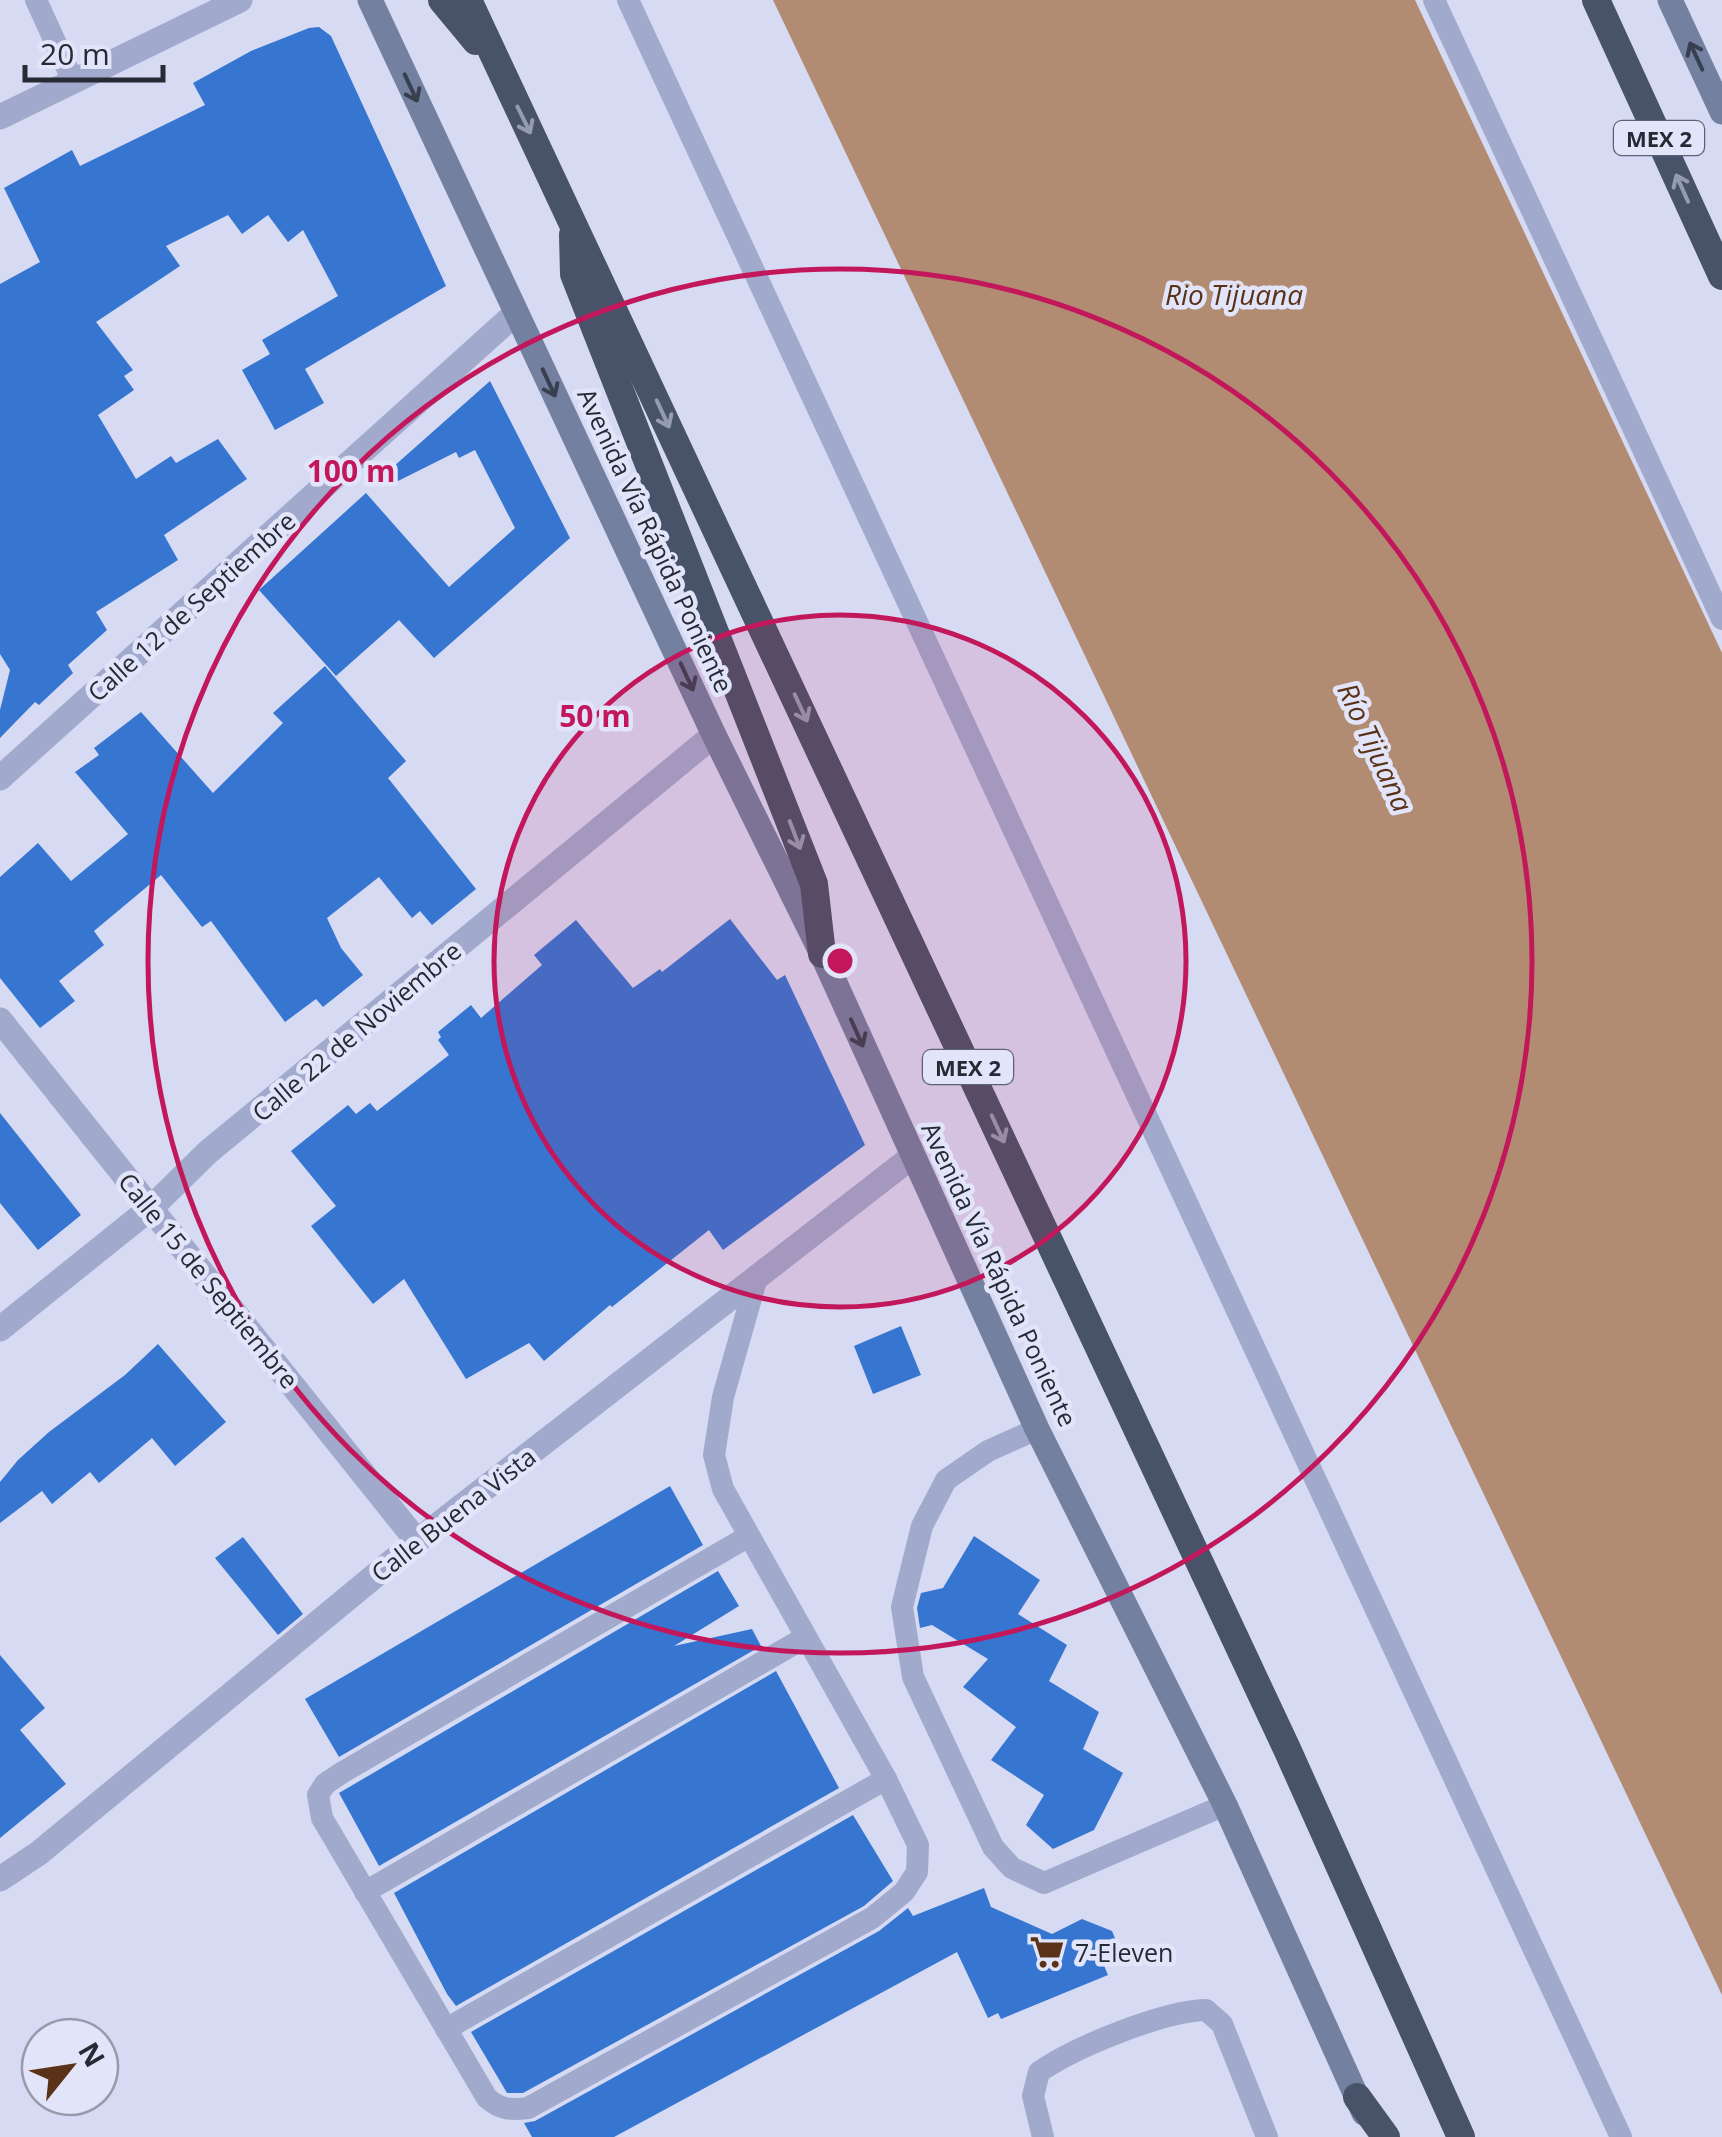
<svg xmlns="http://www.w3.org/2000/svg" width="1722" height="2137" viewBox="0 0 1722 2137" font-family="'Open Sans',sans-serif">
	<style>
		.water { fill: #b28b73 }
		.building { fill: #3676d1 }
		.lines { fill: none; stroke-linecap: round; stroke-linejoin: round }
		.service { stroke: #a1aacc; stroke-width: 22 }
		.minor { stroke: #a1aacc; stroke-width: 25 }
		.secondary { stroke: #73809f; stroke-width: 25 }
		.trunk { stroke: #485268; stroke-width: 28 }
		.oneway { stroke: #384050 }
		.oneway2 { stroke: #959cb1 }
		.ring { fill: none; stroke: #c2185b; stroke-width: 5 }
		.labels { text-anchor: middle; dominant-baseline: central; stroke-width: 9; stroke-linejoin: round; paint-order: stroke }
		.shield { fill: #e2e5fa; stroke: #5e6270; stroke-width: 2.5 }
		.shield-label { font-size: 22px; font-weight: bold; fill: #252a35 }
		.street-label { font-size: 25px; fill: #252a35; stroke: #e2e5fa }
		.poi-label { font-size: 25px; fill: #252a35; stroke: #e2e5fa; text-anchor: start }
		.water-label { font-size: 28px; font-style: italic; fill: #5a3217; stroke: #e2e5fa }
		.centre { fill: #c2185b; stroke: #e2e5fa; stroke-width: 5 }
		.ring-label { font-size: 30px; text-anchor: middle; font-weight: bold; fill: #c2185b; stroke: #e2e5fa; stroke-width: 9; stroke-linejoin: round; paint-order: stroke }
	</style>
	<rect width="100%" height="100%" fill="#d6daf3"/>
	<!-- water -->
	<path class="water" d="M773,0H1415L1722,653V1995Z"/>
	<!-- building -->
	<g class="building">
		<path d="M319,27L331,36L446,286L305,369L324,403L275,430L242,370L270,354L262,340L338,296L303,230L288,242L268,215L242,234L228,215L166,246L180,266L96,322L133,370L124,376L134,390L98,415L136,479L171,456L176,463L218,439L247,479L164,535L178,560L96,612L107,630L68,665L73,673L39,705L35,702L0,738V710L10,670L0,654V284L40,262L4,188L72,150L80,166L205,105L193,83L251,51L309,28Z"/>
		<path d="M490,381L570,538L434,658L399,620L336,676L259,590L366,493L449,587L515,528L475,450L459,458L456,452L390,485L384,475Z"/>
		<path d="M325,666L406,761L388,778L476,889L432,925L420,911L412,918L379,877L327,918L341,948L363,975L323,1007L316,999L285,1022L211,921L202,927L161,875L94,931L104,945L59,981L75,1001L40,1028L0,978V877L38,843L71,881L128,834L75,772L99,755L94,748L141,712L213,793L283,723L273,713Z"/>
		<path d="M730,919L777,980L785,975L865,1145L723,1250L709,1230L612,1307L610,1305L544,1361L529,1343L466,1379L404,1279L373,1304L311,1226L336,1206L291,1151L348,1105L356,1114L370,1103L377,1111L449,1055L438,1040L441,1037L438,1032L471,1005L481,1018L542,965L534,955L576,920L633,988L660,969L662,972Z"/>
		<path d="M0,1113L81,1215L38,1250L0,1203Z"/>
		<path d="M901,1326L921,1375L873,1394L854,1346Z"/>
		<path d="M158,1344L226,1422L175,1466L152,1438L99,1483L90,1472L52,1504L42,1491L0,1523V1482L18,1460L49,1432L125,1375Z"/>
		<path d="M670,1486L703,1545L339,1757L305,1699Z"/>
		<path d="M974,1536L1040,1580L1018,1614L1067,1645L1049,1681L1099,1712L1083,1749L1123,1773L1094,1830L1053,1849L1026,1825L1044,1795L991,1760L1016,1727L963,1687L988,1659L932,1625L920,1628L917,1608L921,1593L943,1588Z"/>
		<path d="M243,1537L303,1614L278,1635L215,1558Z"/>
		<path d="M718,1571L739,1606L674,1646L752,1629L761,1646L379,1866L339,1793Z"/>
		<path d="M0,1655L45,1708L20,1730L66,1784L0,1838Z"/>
		<path d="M776,1671L839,1788L456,2006L447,1994L394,1893Z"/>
		<path d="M853,1815L893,1881L864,1906L523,2093H507L471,2032Z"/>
		<path d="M984,1888L991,1907L1052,1934L1082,1919L1112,1931L1122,1955L1103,1963L1108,1975L1001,2019L998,2013L988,2018L957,1952L614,2137H532L524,2123L535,2121L879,1931L908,1908L913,1916Z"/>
	</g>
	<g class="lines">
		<!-- service -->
		<g class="service">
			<path d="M36,0L73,81"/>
			<path d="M628,0L1621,2137"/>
			<path d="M1434,0L1722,619"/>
			<path d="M1037,1429L988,1451L946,1480L922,1526L902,1607L913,1677L993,1847L1012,1868L1044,1883L1225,1805"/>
			<path d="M749,1536L343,1772L325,1784L318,1795L322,1818L487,2098C501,2110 510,2110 528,2108L872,1918L904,1892L917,1872L918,1845L886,1779L723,1489L714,1455L723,1397L757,1277"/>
			<path d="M365,1892L806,1637"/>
			<path d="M446,2029L886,1779"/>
			<path d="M1043,2137L1033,2096L1039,2072C1075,2047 1163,2011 1206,2010L1222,2024L1267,2137"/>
		</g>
		<!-- minor -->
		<g class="minor">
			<path d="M0,117L240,0"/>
			<path d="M0,778L516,313"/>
			<path d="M0,1020L417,1541"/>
			<path d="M0,1329L152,1207L208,1152L714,735"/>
			<path d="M0,1879L39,1853L417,1541L913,1156"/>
		</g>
		<!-- secondary -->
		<g class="secondary">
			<path d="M370,0L714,735L822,954L1037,1429L1225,1805L1364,2113"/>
			<path d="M1670,0L1722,112"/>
		</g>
		<!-- trunk -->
		<g class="trunk">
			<path d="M442,0L476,41"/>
			<path d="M468,0L1287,1749L1461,2137"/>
			<path d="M1596,0L1722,276"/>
			<path d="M573,235L574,274L814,884L822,954"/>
			<path d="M1357,2097L1386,2137"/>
		</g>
	</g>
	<!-- one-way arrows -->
	<defs><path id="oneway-shaft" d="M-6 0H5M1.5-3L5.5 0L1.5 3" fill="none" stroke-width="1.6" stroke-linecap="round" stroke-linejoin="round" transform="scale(2.5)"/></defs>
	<g class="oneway">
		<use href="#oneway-shaft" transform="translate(1696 56) rotate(-115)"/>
		<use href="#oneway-shaft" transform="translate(411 88) rotate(65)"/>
		<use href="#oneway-shaft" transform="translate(549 383) rotate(65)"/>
		<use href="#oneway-shaft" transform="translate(687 677) rotate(65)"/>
		<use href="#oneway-shaft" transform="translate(857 1033) rotate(66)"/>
	</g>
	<g class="oneway2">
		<use href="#oneway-shaft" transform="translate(524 120) rotate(64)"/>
		<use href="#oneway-shaft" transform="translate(1682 188) rotate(-114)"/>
		<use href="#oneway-shaft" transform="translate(663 414) rotate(65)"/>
		<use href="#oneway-shaft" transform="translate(801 708) rotate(65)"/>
		<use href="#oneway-shaft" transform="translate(795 835) rotate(69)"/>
		<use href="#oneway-shaft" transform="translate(998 1129) rotate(65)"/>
	</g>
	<!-- distance rings -->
	<circle cx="840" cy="961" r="346" fill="#c2185b" fill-opacity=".12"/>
	<g class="ring">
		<circle cx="840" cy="961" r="346"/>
		<circle cx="840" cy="961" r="692"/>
	</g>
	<!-- icons -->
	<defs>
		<g id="supermarket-bare" transform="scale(2.7)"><path d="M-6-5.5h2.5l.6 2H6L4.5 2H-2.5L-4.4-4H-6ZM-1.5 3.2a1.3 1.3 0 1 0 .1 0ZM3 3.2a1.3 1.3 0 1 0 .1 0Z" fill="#5a3217" stroke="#e2e5fa" stroke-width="2.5" paint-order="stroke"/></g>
	</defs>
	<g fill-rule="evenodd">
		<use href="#supermarket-bare" x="1047" y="1952"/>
	</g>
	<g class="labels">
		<!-- shield labels -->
		<g class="shield">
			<rect x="1614" y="121" width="90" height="34" rx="8"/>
			<rect x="923" y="1050" width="90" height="34" rx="8"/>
		</g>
		<g class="shield-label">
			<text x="1659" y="138">MEX 2</text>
			<text x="968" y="1067">MEX 2</text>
		</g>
		<!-- street labels -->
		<g class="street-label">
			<text transform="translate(656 540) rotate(65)">Avenida Vía Rápida Poniente</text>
			<text transform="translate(191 606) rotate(-42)">Calle 12 de Septiembre</text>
			<text transform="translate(356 1031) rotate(-40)">Calle 22 de Noviembre</text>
			<text transform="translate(1000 1274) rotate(65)">Avenida Vía Rápida Poniente</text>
			<text transform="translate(209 1280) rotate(51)">Calle 15 de Septiembre</text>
			<text transform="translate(453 1514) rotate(-38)">Calle Buena Vista</text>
		</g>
		<!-- poi labels -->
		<g class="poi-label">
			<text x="1075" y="1952">7-Eleven</text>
		</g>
		<!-- water labels -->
		<g class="water-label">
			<text x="1234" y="294">Rio Tijuana</text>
			<text transform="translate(1376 747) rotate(65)">Río Tijuana</text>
		</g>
	</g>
	<circle cx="840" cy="961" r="15" class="centre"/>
	<g class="ring-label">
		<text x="351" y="482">100 m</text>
		<text x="595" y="727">50 m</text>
	</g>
	<!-- north arrow -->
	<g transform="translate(70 2067) rotate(60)"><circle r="48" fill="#e2e5fa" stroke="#969aab" stroke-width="2.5"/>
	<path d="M0-8L18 38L0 25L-18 38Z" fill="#5a3217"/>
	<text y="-15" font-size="28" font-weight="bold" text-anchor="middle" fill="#252a35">N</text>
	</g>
	<!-- scale -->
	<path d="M25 65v15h138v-15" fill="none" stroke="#252a35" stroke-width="5"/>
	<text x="40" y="65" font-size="30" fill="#252a35" stroke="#e2e5fa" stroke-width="8" paint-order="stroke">20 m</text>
</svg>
